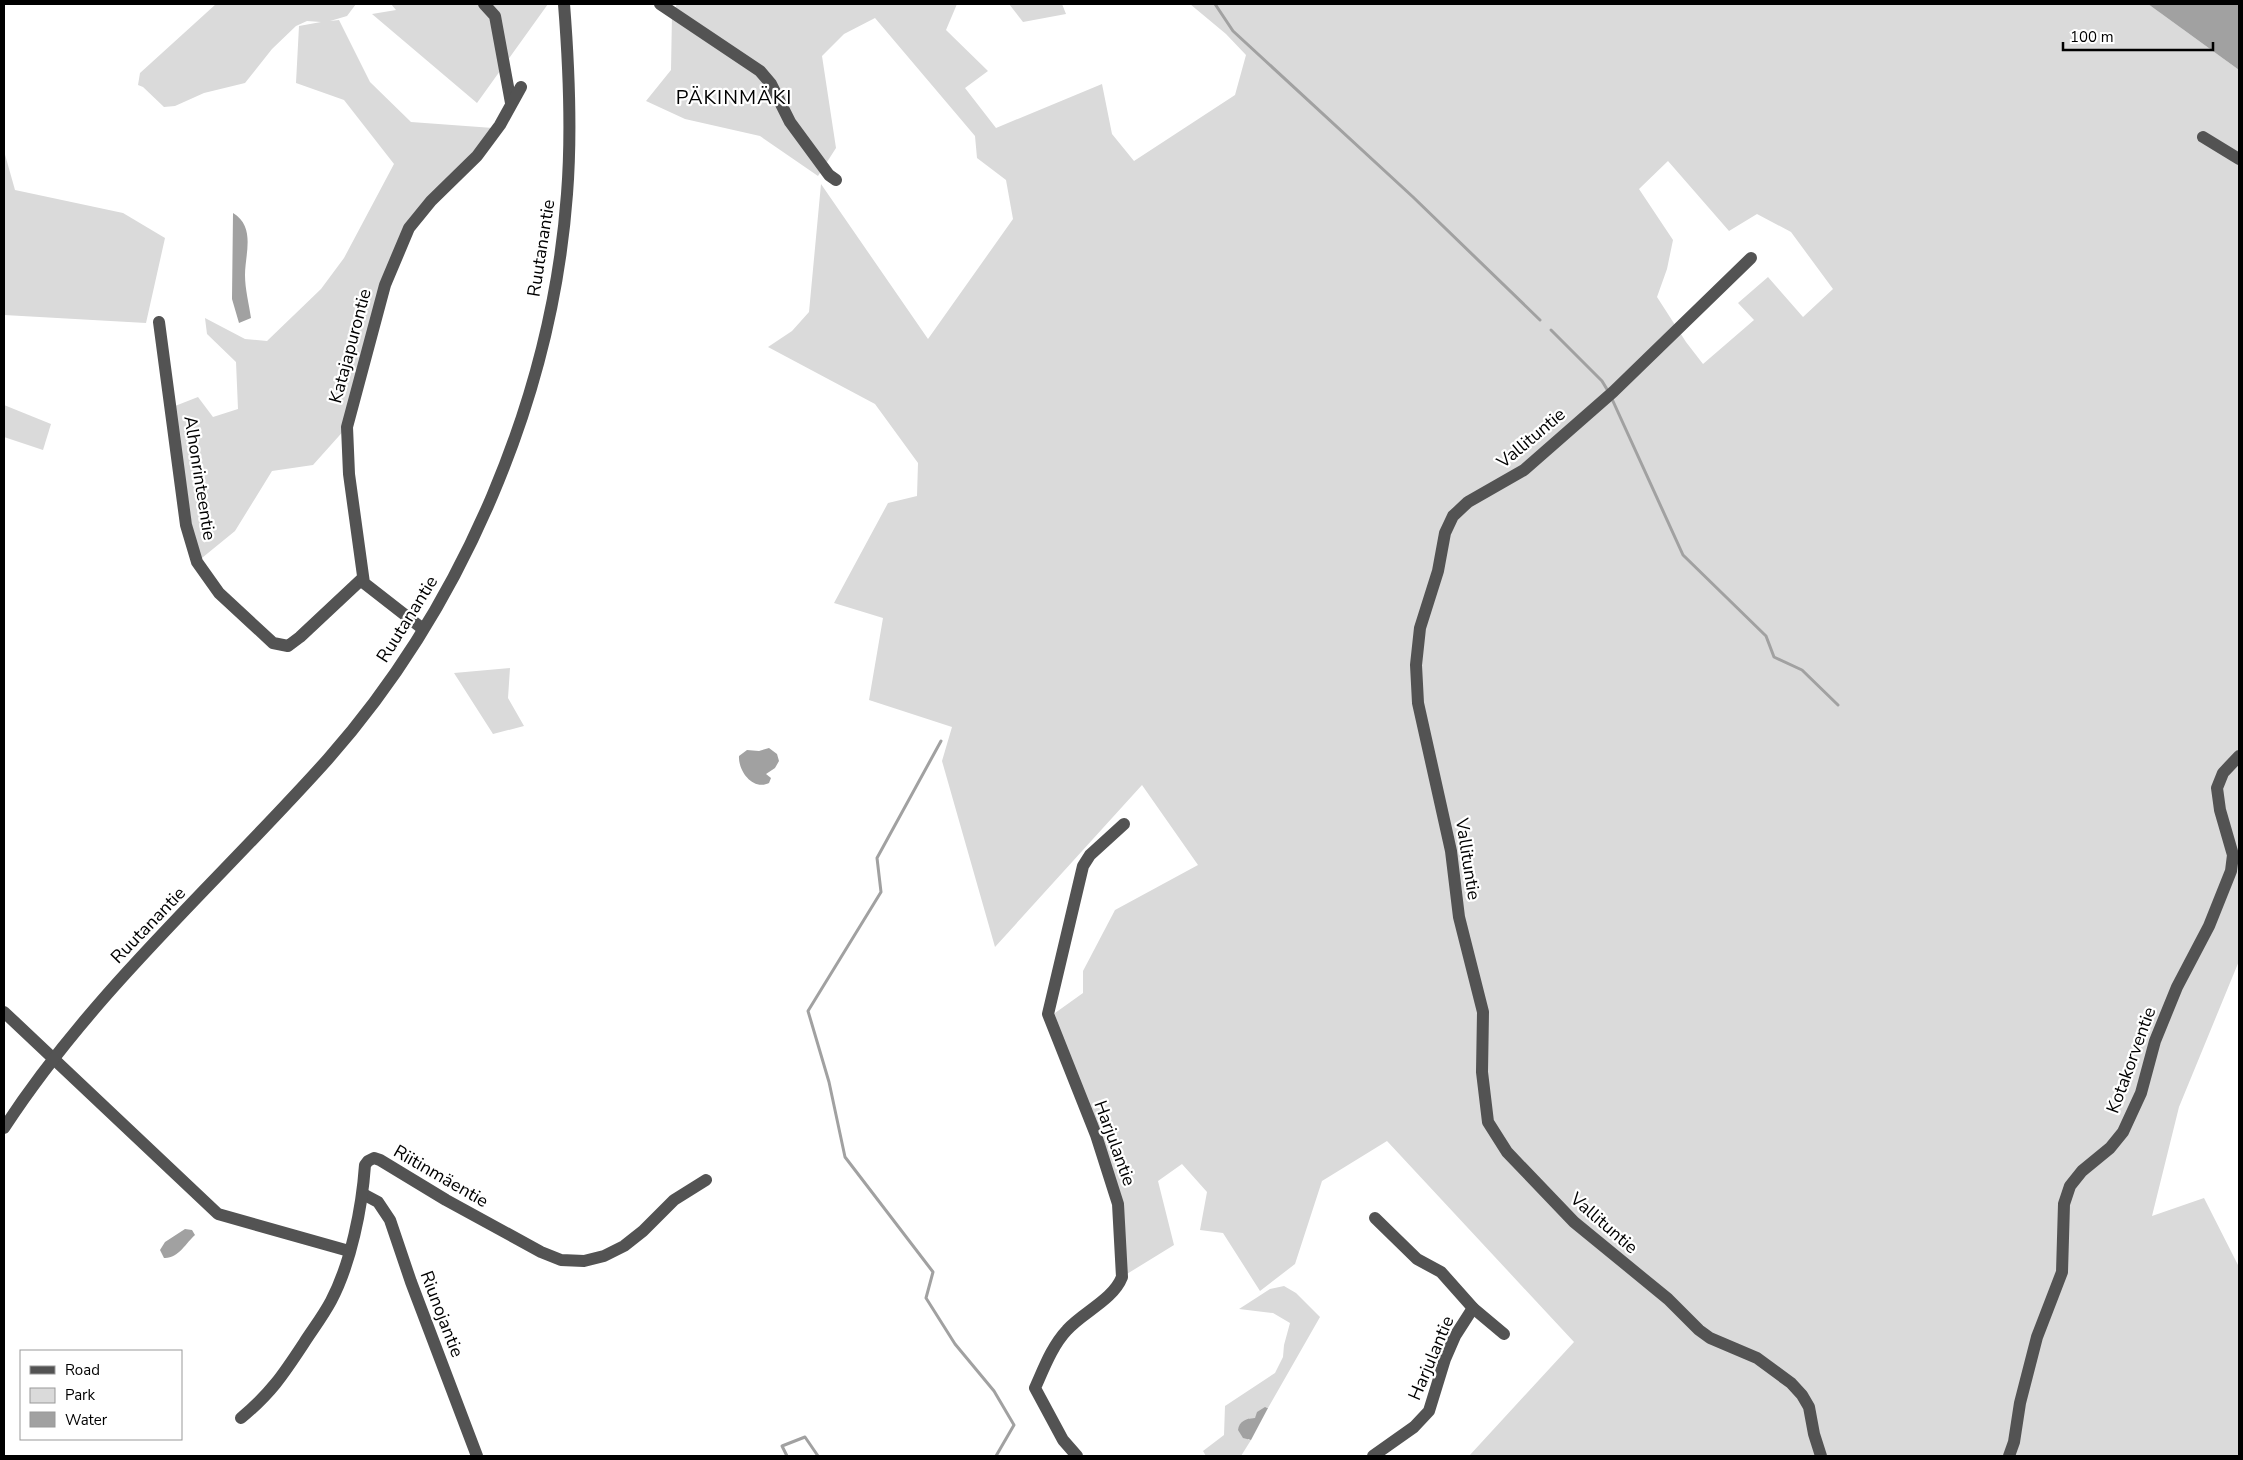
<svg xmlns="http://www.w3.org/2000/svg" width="2243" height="1460" viewBox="0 0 2243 1460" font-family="'Nunito Sans',sans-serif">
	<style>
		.green { fill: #dadada; fill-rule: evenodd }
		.water { fill: #a1a1a1 }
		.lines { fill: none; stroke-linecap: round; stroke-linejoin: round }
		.stream { stroke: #a1a1a1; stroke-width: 3 }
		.minor { stroke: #535353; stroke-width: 12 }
		.labels { text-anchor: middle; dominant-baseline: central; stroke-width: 4.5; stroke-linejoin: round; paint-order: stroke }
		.street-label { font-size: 18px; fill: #000; stroke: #fff }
		.quarter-label { font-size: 20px; letter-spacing: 1px; fill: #000; stroke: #fff }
	</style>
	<rect width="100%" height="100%" fill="#fff"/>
	<!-- green -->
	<g class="green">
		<path d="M216,4H356L347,16L330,21L339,20L370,82L411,122L493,128L409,228L347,427L313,465L272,471L235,531L197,562L175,406L198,397L213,417L238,409L236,362L207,334L205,318L245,339L267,341L321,289L344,258L394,164L344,100L296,83L299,26L321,22L307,21L296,26L272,49L245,83L204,93L175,106L164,107L143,87L138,85L140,73Z"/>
		<path d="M391,4H548L477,103L372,14L396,10Z"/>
		<path d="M677,4H957L946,30L988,71L965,88L996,128L1102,84L1112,134L1134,161L1235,95L1246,55L1226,34L1190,4H2148L2239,70V961L2179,1107L2152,1216L2204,1198L2239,1267V1456H1469L1574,1342L1387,1141L1322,1181L1295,1264L1260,1291L1223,1233L1200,1230L1207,1192L1182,1164L1158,1181L1174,1245L1122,1277L1120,1215L1048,1018L1083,993V971L1115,910L1198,865L1142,785L995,947L942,761L952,727L869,700L883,618L834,603L888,503L917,496L918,463L875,404L768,347L792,331L809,312L821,184L928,339L1013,219L1006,180L977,158L975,136L875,18L844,34L822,56L836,148L818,176L760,136L685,119L646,101L671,70L672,14ZM1668,161L1729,231L1757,214L1791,232L1833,289L1803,317L1768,277L1738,303L1754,320L1703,364L1686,342L1657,297L1667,269L1673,240L1639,189Z"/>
		<path d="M1009,4H1062L1066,14L1023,22Z"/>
		<path d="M4,151L15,190L123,213L165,238L146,323L4,315Z"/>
		<path d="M4,405L51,424L43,450L4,437Z"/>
		<path d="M510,668L508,698L524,726L493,734L454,673Z"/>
		<path d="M1284,1286L1296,1293L1320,1317L1268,1408L1266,1407L1255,1418H1249L1248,1440H1251L1241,1456H1206L1203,1451L1224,1435L1225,1406L1275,1373L1283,1357L1284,1345L1290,1323L1273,1313L1239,1309L1270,1289Z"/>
	</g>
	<!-- water -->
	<g class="water">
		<path d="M2148,4H2239V70Z"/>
		<path d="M233,213C256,227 245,254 245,275C245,289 249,304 251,318L239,323L232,299Z"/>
		<path d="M769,748L777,754L779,761L775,768L766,774L771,778L769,783C753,791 738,771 739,756L747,750L759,751Z"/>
		<path d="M185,1229L192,1230L195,1235C186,1243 178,1259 164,1258L160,1250L165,1242Z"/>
		<path d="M1265,1407L1268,1408L1251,1440L1243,1438L1238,1430C1239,1421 1247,1418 1255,1418L1257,1412Z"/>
	</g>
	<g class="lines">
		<!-- stream -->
		<g class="stream">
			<path d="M1215,4L1233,31L1413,197L1540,320"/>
			<path d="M1551,330L1602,381L1608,391"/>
			<path d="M1612,399L1683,555L1766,636L1774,657L1802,670L1838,705"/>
			<path d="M941,741L877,858L881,892L808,1011L829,1082L845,1157L933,1272L926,1298L955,1344L994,1391L1014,1425L996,1456"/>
			<path d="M787,1456L782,1446L805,1437L818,1456"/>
		</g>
		<!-- minor -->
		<g class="minor">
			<path d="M484,4L495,16L511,103"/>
			<path d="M660,4L760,71L771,84L790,122L829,175L836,180"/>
			<path d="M2203,137L2239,159"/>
			<path d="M1751,258L1613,392L1524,470L1468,502L1453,516L1445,533L1438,571L1420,628L1416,665L1418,703L1451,851L1459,917L1483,1012L1482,1072L1488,1122L1507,1152L1574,1222L1668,1299L1699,1330L1710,1338L1757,1358L1791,1383L1802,1395L1809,1407L1814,1434L1821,1456"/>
			<path d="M159,322L186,525L197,562L219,593L273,643L288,646L300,637L363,578"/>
			<path d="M423,629L364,583L349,474L347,427L385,285L409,228L431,201L477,156L500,125L521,87"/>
			<path d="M4,1012L218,1214L349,1251"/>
			<path d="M4,1128C94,990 219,881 328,759C463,606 552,397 567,194C572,131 569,67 564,4"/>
			<path d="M363,1194L378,1202L390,1220L411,1282L477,1456"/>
			<path d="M1375,1218L1417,1259L1441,1272L1473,1308L1504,1334"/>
			<path d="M241,1418C271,1393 283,1375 304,1343C313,1329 323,1316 331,1301C351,1263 362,1208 365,1165L368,1161L374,1158L380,1160L446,1200L541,1252L561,1260L584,1261L604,1256L624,1246L643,1231L674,1200L706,1180"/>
			<path d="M1077,1456L1063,1440L1035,1388C1044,1368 1052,1346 1067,1330C1083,1312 1113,1300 1122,1277L1118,1204L1096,1135L1048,1014L1083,866L1090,855L1124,824"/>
			<path d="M1373,1456L1414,1427L1429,1411L1445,1359L1455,1336L1473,1308"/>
			<path d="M2009,1456L2014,1442L2020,1403L2037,1337L2062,1272L2064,1204L2070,1186L2082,1171L2110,1148L2123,1132L2141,1093L2155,1041L2177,987L2209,926L2231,871L2233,855L2220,810L2217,788L2223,773L2239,756"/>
		</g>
	</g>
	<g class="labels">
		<!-- street labels -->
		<g class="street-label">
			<text transform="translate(541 248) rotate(-81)">Ruutanantie</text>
			<text transform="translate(350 346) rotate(-75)">Katajapurontie</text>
			<text transform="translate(1531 438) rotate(-40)">Vallituntie</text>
			<text transform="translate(200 478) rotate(81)">Alhonrinteentie</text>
			<text transform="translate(407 619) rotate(-58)">Ruutanantie</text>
			<text transform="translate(1468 859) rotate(81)">Vallituntie</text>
			<text transform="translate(148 925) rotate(-46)">Ruutanantie</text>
			<text transform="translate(2131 1060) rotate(-70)">Kotakorventie</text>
			<text transform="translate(1115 1143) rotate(70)">Harjulantie</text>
			<text transform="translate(441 1176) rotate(30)">Riitinmäentie</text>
			<text transform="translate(1604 1223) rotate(41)">Vallituntie</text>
			<text transform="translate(442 1314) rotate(69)">Riunojantie</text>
			<text transform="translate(1431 1358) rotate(-67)">Harjulantie</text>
		</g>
		<!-- quarter labels -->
		<g class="quarter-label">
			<text x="734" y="97">PÄKINMÄKI</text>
		</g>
	</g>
	<!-- border -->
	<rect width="2243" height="1460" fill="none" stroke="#000000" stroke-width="10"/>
	<!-- legend -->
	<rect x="20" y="1350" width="162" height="90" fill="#ffffff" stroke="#999999"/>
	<rect x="30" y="1366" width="25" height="8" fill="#535353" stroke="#999999"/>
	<text x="65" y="1375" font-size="15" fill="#000000">Road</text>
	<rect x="30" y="1388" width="25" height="15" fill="#dadada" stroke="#999999"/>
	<text x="65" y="1400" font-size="15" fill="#000000">Park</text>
	<rect x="30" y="1412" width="25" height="15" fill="#a1a1a1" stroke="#999999"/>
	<text x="65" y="1425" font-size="15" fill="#000000">Water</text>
	<!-- scale -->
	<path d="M2063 42v8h150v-8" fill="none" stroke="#000000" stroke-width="2.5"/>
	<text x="2070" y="42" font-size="15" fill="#000000" stroke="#ffffff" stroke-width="4" paint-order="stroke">100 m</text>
</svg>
